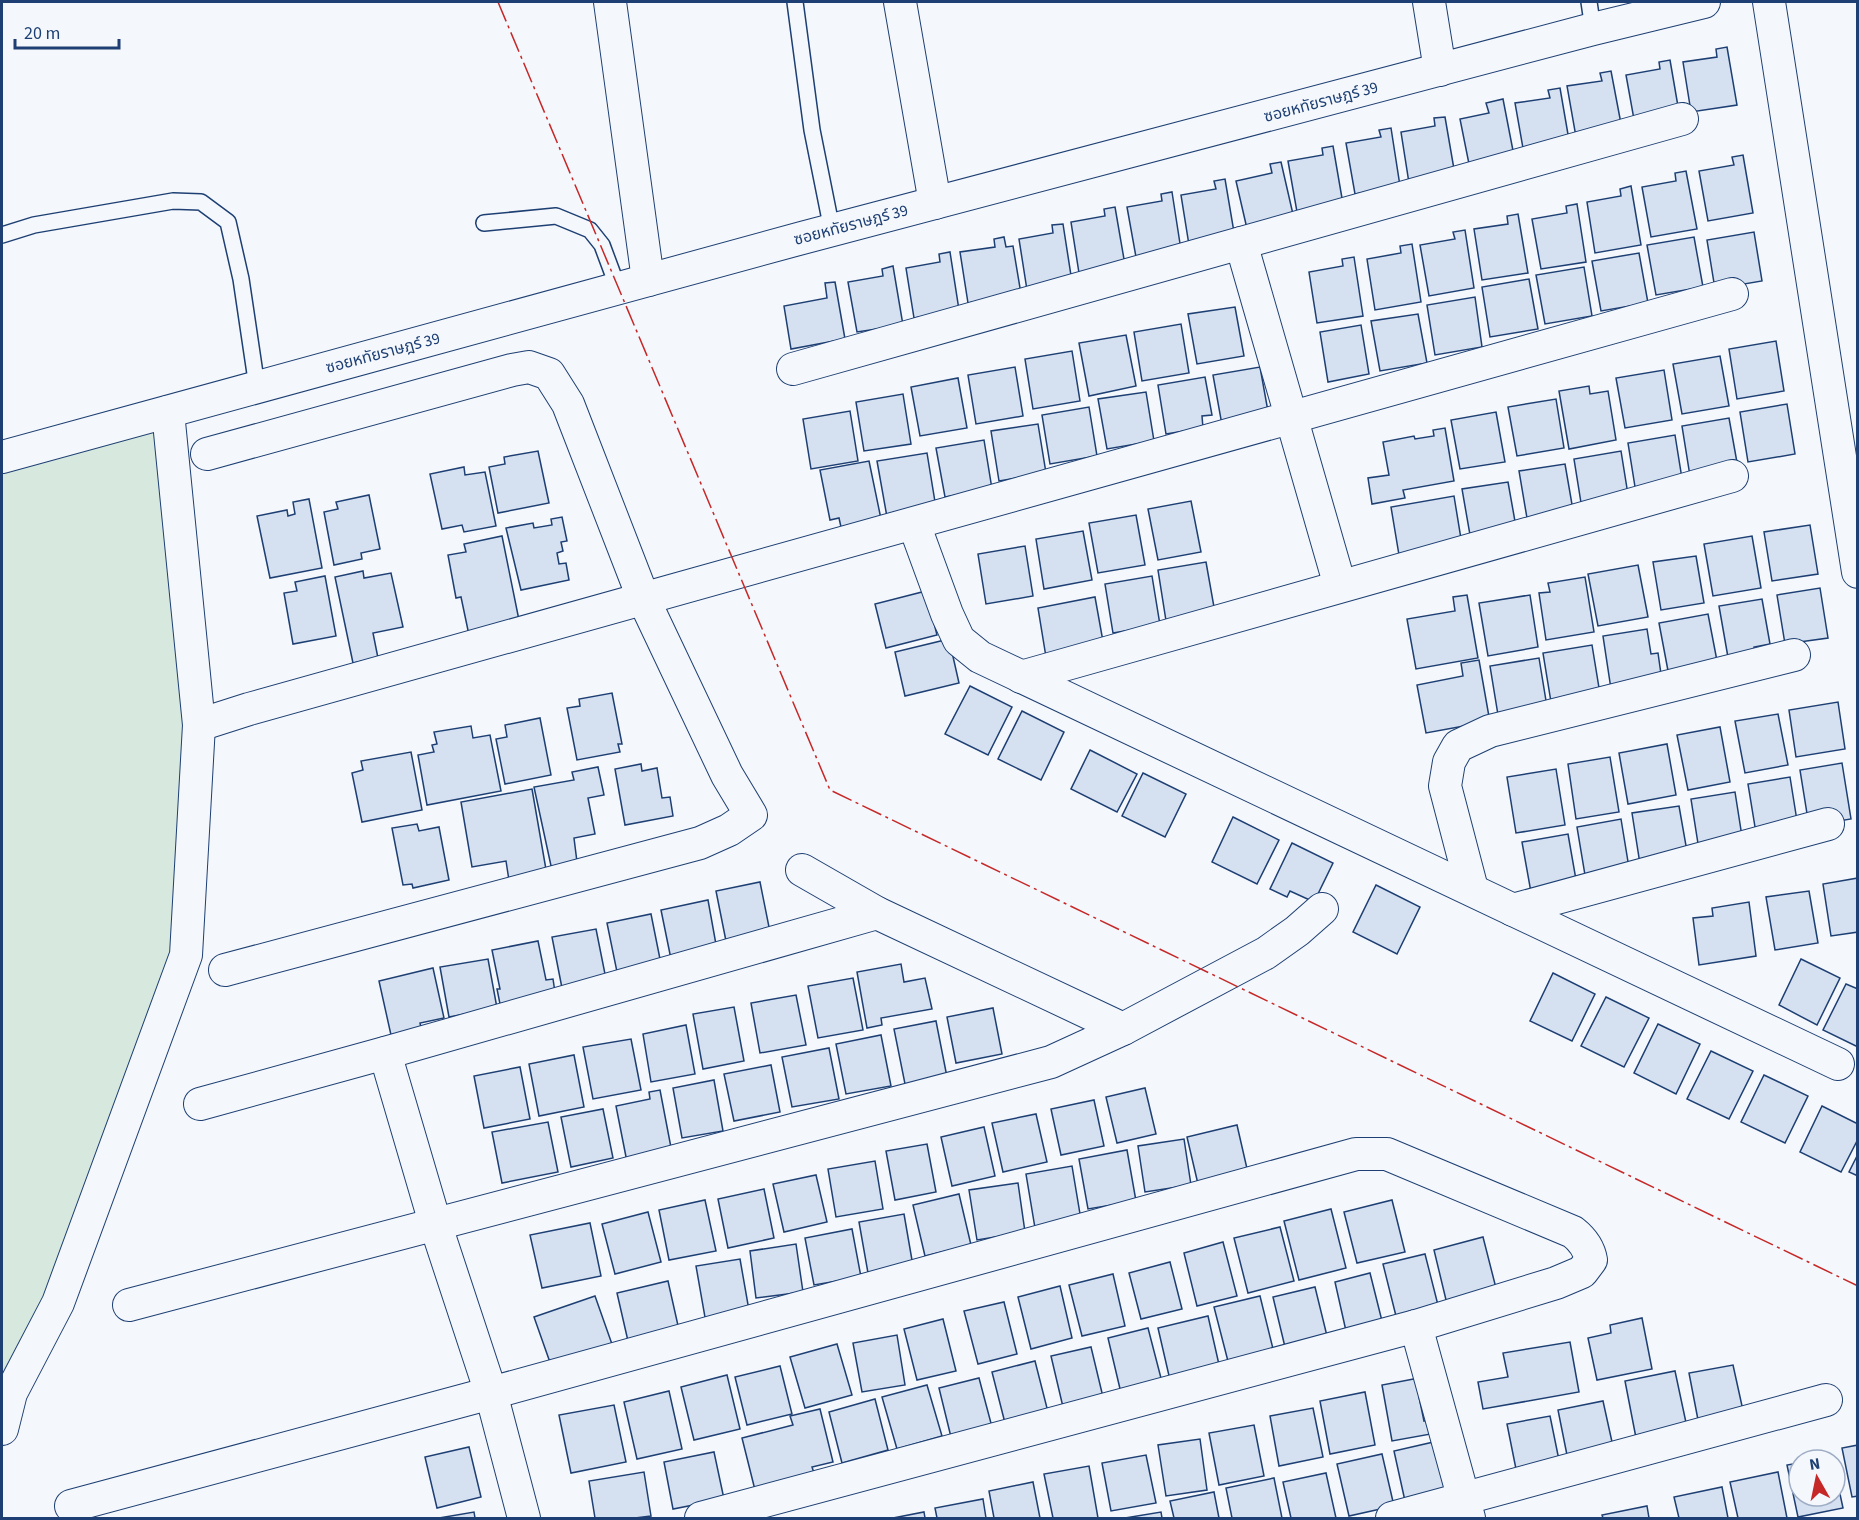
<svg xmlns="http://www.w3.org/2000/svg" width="1859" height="1520" viewBox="0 0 1859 1520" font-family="'Source Sans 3','Noto Sans Thai',sans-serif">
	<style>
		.green { fill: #d7e8df; stroke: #687fa3; stroke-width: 1.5 }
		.building { fill: #d5e0f0; stroke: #1d3f73; stroke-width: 1.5 }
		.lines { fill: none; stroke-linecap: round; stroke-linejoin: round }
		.lane-casing { stroke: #1d3f73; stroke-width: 18 }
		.street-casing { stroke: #1d3f73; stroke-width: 34 }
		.lane { stroke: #f4f7fb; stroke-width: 15 }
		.street { stroke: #f4f7fb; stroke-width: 32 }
		.power { stroke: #c62828; stroke-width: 1.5; stroke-dasharray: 21 4.5 3 4.5; stroke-linecap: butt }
		.labels { text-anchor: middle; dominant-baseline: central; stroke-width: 4.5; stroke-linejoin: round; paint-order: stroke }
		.street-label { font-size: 16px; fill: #1d3f73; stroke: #f4f7fb }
	</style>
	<rect width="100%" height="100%" fill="#f4f7fb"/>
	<!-- green -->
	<path class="green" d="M168,412L199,725L186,955L2,1429V458Z"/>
	<!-- building -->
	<g class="building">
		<path d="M1727,47L1737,105L1691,112L1683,62L1717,57L1716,49Z"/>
		<path d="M1670,60L1680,118L1635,125L1626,75L1660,69L1659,62Z"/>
		<path d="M1611,71L1622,129L1576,137L1567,86L1602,81L1600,73Z"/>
		<path d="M1560,88L1570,146L1524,154L1515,103L1550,98L1548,90Z"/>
		<path d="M1503,99L1515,161L1470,169L1460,119L1489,113L1486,103Z"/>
		<path d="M1445,117L1455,175L1409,183L1401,132L1435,126L1434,118Z"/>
		<path d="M1391,128L1400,186L1355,194L1346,143L1381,137L1379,130Z"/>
		<path d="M1333,146L1343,204L1297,212L1288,161L1323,155L1322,148Z"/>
		<path d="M1743,155L1753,213L1708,221L1699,171L1734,165L1732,157Z"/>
		<path d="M1281,162L1295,223L1248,233L1236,181L1272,173L1270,164Z"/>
		<path d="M1686,171L1697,229L1651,237L1642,187L1676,181L1675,173Z"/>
		<path d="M1225,179L1235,238L1189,245L1181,195L1216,189L1214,181Z"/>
		<path d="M1631,186L1641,245L1595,253L1587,202L1621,196L1620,189Z"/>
		<path d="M1172,192L1181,250L1136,257L1127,207L1162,201L1161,194Z"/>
		<path d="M1577,204L1586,262L1541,269L1532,219L1567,213L1566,206Z"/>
		<path d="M1115,207L1125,265L1079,273L1071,222L1105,216L1104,209Z"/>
		<path d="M1518,214L1528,273L1482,280L1474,229L1508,224L1507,216Z"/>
		<path d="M1063,224L1072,282L1027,290L1019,239L1053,233L1052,225Z"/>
		<path d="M1465,230L1474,288L1429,296L1420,245L1455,239L1453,232Z"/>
		<path d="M1754,232L1762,281L1715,289L1707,240Z"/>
		<path d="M1004,237L1006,247L1013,246L1021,294L968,303L960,252L995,247L994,239Z"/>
		<path d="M1694,237L1703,287L1656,295L1647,245Z"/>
		<path d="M1412,244L1421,302L1375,310L1367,259L1401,253L1400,246Z"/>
		<path d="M950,252L959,310L914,318L906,268L940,262L939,254Z"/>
		<path d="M1639,253L1648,303L1601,311L1592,261Z"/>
		<path d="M1354,257L1363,316L1317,323L1309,272L1343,266L1342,259Z"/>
		<path d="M893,266L903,325L857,332L848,282L883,276L882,269Z"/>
		<path d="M1584,267L1592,316L1545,324L1536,275Z"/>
		<path d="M1529,279L1538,329L1490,337L1482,287Z"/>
		<path d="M835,282L845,339L791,349L784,306L827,298L825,283Z"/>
		<path d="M1475,297L1482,347L1435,355L1427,305Z"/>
		<path d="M1235,307L1244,356L1197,364L1188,314Z"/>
		<path d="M1418,314L1427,363L1380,371L1371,321Z"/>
		<path d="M1181,324L1189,373L1142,381L1134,332Z"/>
		<path d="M1361,325L1369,374L1328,382L1320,332Z"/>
		<path d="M1126,335L1136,386L1089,396L1079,343Z"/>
		<path d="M1776,341L1784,391L1737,399L1729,349Z"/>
		<path d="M1072,351L1080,401L1033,409L1025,359Z"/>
		<path d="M1720,356L1729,406L1682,414L1673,364Z"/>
		<path d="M1015,367L1023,416L976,424L968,375Z"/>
		<path d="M1260,367L1269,417L1222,425L1213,375Z"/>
		<path d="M1664,370L1672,420L1625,428L1616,378Z"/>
		<path d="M1205,377L1212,415L1202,416L1203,428L1166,434L1158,385Z"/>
		<path d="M958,378L967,428L920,436L911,387Z"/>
		<path d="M1589,386L1590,394L1608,391L1616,440L1569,449L1559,391Z"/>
		<path d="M1146,392L1154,441L1107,449L1098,399Z"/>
		<path d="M903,394L911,444L864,451L856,402Z"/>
		<path d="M1556,399L1564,448L1517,456L1508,407Z"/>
		<path d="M1787,404L1795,454L1748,462L1740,412Z"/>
		<path d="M1089,407L1097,456L1050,464L1042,415Z"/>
		<path d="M850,411L858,461L811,469L803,419Z"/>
		<path d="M1496,412L1505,462L1460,469L1451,420Z"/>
		<path d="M1729,418L1738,468L1690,476L1682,426Z"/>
		<path d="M1038,424L1046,473L999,481L991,431Z"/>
		<path d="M1445,428L1454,481L1403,490L1405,498L1372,504L1368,478L1389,475L1383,442L1414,436L1415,439L1434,436L1433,430Z"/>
		<path d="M1675,435L1683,485L1636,493L1628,443Z"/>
		<path d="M984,440L992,489L945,497L936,448Z"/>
		<path d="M538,451L549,503L498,513L489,467L505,464L504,457Z"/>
		<path d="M1621,451L1629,501L1582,509L1574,459Z"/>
		<path d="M927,453L936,508L887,517L877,461Z"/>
		<path d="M869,461L881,519L841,527L839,518L830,520L820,470Z"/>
		<path d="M1565,464L1574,516L1528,524L1519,471Z"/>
		<path d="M464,467L465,475L485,472L496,526L464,532L462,525L442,529L430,474Z"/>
		<path d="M1508,482L1516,527L1470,535L1462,489Z"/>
		<path d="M369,495L380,549L361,553L362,559L334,565L324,512L338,509L336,502Z"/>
		<path d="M1454,496L1462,545L1399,555L1391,507Z"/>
		<path d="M309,499L322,568L270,578L257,516L287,510L288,516L295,514L293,502Z"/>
		<path d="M1191,501L1201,552L1158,560L1148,509Z"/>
		<path d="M1136,515L1145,565L1098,573L1089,523Z"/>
		<path d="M562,517L567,541L561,542L563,551L557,553L559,564L566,563L569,580L521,590L506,528L533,523L534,528L552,525L551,519Z"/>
		<path d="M1810,525L1818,574L1772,581L1764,532Z"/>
		<path d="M1083,531L1092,580L1044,589L1036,539Z"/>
		<path d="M502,536L520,625L469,635L461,597L456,598L448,555L466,552L464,544Z"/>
		<path d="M1752,536L1761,588L1713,596L1704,544Z"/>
		<path d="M1025,546L1033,596L986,604L978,554Z"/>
		<path d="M1696,556L1704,603L1661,610L1653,562Z"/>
		<path d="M1206,562L1214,607L1167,627L1158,570Z"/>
		<path d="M1638,565L1648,617L1598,626L1588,574Z"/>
		<path d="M363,571L364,578L391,573L403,627L373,633L378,658L353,663L335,577Z"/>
		<path d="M325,576L336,636L293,644L284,593L297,591L295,582Z"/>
		<path d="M1152,576L1160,625L1113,633L1105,584Z"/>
		<path d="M1585,577L1594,632L1546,640L1539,593L1550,592L1548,583Z"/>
		<path d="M1820,588L1828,638L1785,644L1777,595Z"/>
		<path d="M926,591L937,635L886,648L875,604Z"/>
		<path d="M1467,595L1478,658L1416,669L1407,619L1455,611L1453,597Z"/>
		<path d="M1530,595L1538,647L1488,656L1479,603Z"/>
		<path d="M1095,597L1104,647L1046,657L1038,608Z"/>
		<path d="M1762,599L1770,644L1754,647L1755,658L1729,663L1719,606Z"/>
		<path d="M1708,614L1718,666L1669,676L1659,623Z"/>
		<path d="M1647,629L1651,654L1658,653L1662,681L1611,689L1603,636Z"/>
		<path d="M949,639L959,683L905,696L895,652Z"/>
		<path d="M1592,645L1600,694L1551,702L1543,653Z"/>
		<path d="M1539,658L1548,713L1499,721L1490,666Z"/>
		<path d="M1479,660L1491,728L1464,726L1426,733L1417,685L1463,676L1461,663Z"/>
		<path d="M970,686L1012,707L988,755L945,734Z"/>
		<path d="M612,693L622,744H618L620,752L577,760L567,708L580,706L579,699Z"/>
		<path d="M1838,702L1845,749L1796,757L1789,710Z"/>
		<path d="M1022,711L1064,732L1041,780L998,759Z"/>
		<path d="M1778,714L1788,765L1745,773L1735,721Z"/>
		<path d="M540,718L551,775L505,784L496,739L507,737L505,725Z"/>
		<path d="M471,726L473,738L490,735L501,791L427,805L418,755L434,752L432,745L437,744L434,732Z"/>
		<path d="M1720,727L1730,782L1688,790L1677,735Z"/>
		<path d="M1667,744L1676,795L1628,804L1619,753Z"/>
		<path d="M1090,750L1137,774L1117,812L1071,789Z"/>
		<path d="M411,752L422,810L362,822L352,773L363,770L361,761Z"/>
		<path d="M1610,757L1619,812L1576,819L1568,764Z"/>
		<path d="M1842,763L1851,819L1809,826L1800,770Z"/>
		<path d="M641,764L642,771L657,768L662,798L670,797L673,816L625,825L615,769Z"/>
		<path d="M598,767L604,795L588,798L595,834L574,838L578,870L553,875L534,787L574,780L572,772Z"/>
		<path d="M1556,769L1565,825L1516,833L1507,777Z"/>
		<path d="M1143,773L1186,794L1165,837L1122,816Z"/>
		<path d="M1790,777L1798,827L1756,833L1748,784Z"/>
		<path d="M532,789L548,881L510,887L506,861L472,867L461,802Z"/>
		<path d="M1735,792L1743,843L1699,850L1691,799Z"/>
		<path d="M1679,806L1688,857L1640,864L1632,813Z"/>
		<path d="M1233,817L1279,840L1257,884L1212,862Z"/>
		<path d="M1621,819L1630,874L1586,881L1577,827Z"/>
		<path d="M417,824L419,831L439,827L449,880L413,888L412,884L403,885L392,828Z"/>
		<path d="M1568,834L1578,891L1532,898L1522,842Z"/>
		<path d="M1292,843L1333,863L1314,902L1290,891L1287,897L1270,889Z"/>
		<path d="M1858,878V932L1831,936L1823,884Z"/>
		<path d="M760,882L770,932L726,941L716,891Z"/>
		<path d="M1376,885L1420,907L1397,954L1353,932Z"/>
		<path d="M1809,891L1818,943L1775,950L1766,897Z"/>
		<path d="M708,900L717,950L671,959L661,910Z"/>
		<path d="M1749,902L1756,956L1699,965L1693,918L1713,916L1712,908Z"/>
		<path d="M651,914L661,964L617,972L607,923Z"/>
		<path d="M596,929L606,979L562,988L552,937Z"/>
		<path d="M538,941L546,980L553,979L556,999L501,1009L497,989H500L492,950Z"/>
		<path d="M488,959L497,1008L449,1017L440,967Z"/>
		<path d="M1801,959L1840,978L1817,1025L1779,1005Z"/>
		<path d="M901,964L904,982L925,978L932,1009L881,1018L882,1025L867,1028L857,972Z"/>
		<path d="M433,968L444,1018L420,1023L423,1037L393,1044L379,981Z"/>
		<path d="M1553,973L1595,994L1572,1041L1530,1021Z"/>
		<path d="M853,978L863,1030L818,1038L808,986Z"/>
		<path d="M1846,984L1858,989V1047L1823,1030Z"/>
		<path d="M796,995L806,1045L760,1053L751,1003Z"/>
		<path d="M1606,997L1649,1018L1624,1067L1581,1046Z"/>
		<path d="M734,1007L744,1061L703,1069L693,1014Z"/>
		<path d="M993,1008L1002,1054L956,1063L947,1017Z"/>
		<path d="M936,1021L947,1077L905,1084L894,1029Z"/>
		<path d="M1658,1024L1700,1044L1676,1094L1634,1073Z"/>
		<path d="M686,1025L695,1074L651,1082L643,1034Z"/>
		<path d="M881,1035L891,1086L846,1094L836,1044Z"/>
		<path d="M631,1039L641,1090L593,1099L583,1047Z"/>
		<path d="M829,1048L839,1099L792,1107L782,1057Z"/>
		<path d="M1711,1051L1753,1071L1729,1119L1687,1099Z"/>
		<path d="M574,1055L584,1107L539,1116L529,1064Z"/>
		<path d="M771,1065L780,1112L734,1121L724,1074Z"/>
		<path d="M520,1067L530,1119L484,1128L474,1076Z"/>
		<path d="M1764,1075L1808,1096L1785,1143L1741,1122Z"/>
		<path d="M714,1080L723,1131L682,1138L673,1088Z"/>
		<path d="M1145,1088L1156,1134L1117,1143L1106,1097Z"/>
		<path d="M660,1090L673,1158L628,1167L616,1106L650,1099L649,1092Z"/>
		<path d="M1094,1100L1104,1146L1061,1155L1051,1109Z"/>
		<path d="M1822,1106L1858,1124V1139L1841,1172L1800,1152Z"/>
		<path d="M603,1109L613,1158L571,1167L561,1117Z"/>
		<path d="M1036,1114L1047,1162L1003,1172L992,1123Z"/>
		<path d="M548,1122L558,1172L502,1183L492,1132Z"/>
		<path d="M1237,1125L1248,1173L1198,1184L1187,1137Z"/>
		<path d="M984,1127L995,1176L952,1186L941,1137Z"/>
		<path d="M1184,1139L1191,1185L1145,1192L1138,1146Z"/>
		<path d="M927,1144L936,1192L895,1200L886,1151Z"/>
		<path d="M1127,1150L1136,1201L1088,1209L1079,1159Z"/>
		<path d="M1858,1154V1176L1849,1172Z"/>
		<path d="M875,1161L883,1209L836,1217L828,1169Z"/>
		<path d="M1072,1166L1081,1220L1035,1228L1026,1174Z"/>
		<path d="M816,1175L827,1222L784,1232L773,1184Z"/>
		<path d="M1018,1183L1025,1232L977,1240L969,1190Z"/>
		<path d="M764,1189L774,1238L728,1248L718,1199Z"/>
		<path d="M959,1194L971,1245L925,1256L913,1205Z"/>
		<path d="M705,1200L716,1251L669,1260L659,1210Z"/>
		<path d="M1392,1200L1405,1252L1357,1263L1344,1212Z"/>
		<path d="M1331,1209L1346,1268L1299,1280L1284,1221Z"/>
		<path d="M648,1212L661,1262L615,1274L602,1224Z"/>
		<path d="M904,1214L913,1266L868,1273L859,1222Z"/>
		<path d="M590,1223L601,1276L542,1288L530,1235Z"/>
		<path d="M1280,1227L1294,1281L1248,1293L1234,1238Z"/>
		<path d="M852,1229L861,1277L814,1285L805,1238Z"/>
		<path d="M1483,1237L1497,1292L1447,1304L1434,1250Z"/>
		<path d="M1223,1242L1237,1296L1197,1306L1184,1253Z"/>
		<path d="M796,1244L803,1292L756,1298L750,1251Z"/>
		<path d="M1425,1254L1440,1313L1398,1324L1383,1264Z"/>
		<path d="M740,1259L750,1316L706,1323L696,1266Z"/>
		<path d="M1170,1262L1182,1309L1141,1319L1129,1273Z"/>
		<path d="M1370,1273L1382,1321L1346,1331L1335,1282Z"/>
		<path d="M1113,1274L1125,1326L1082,1336L1069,1285Z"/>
		<path d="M668,1281L679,1330L628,1341L617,1293Z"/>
		<path d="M1060,1286L1072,1338L1031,1349L1018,1297Z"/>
		<path d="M1315,1287L1327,1336L1285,1347L1273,1297Z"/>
		<path d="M595,1296L613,1347L552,1368L534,1317Z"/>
		<path d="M1260,1296L1275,1357L1230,1369L1214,1307Z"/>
		<path d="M1004,1302L1017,1354L978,1364L964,1311Z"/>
		<path d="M1208,1316L1220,1369L1170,1380L1158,1328Z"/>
		<path d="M1642,1318L1652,1369L1597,1380L1588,1338L1611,1333L1610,1325Z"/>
		<path d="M943,1319L956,1371L917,1380L904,1329Z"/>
		<path d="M1148,1328L1162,1382L1121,1393L1108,1338Z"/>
		<path d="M897,1335L905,1385L862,1392L853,1343Z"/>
		<path d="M1570,1342L1579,1392L1483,1409L1478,1382L1508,1377L1503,1353Z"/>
		<path d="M837,1344L852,1395L805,1408L790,1357Z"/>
		<path d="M1091,1347L1103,1397L1063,1407L1051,1356Z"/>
		<path d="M1035,1361L1048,1412L1005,1423L992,1372Z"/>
		<path d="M1733,1365L1744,1415L1699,1425L1689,1373Z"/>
		<path d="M780,1366L792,1414L747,1425L735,1377Z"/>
		<path d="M1675,1371L1688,1432L1637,1443L1625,1381Z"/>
		<path d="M727,1375L740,1429L694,1440L681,1387Z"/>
		<path d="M1424,1377L1419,1397L1424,1421L1429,1420L1431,1434L1392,1441L1382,1385Z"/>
		<path d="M979,1378L992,1427L951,1437L939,1388Z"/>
		<path d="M927,1385L942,1436L897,1449L882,1397Z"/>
		<path d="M669,1391L682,1449L637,1459L624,1402Z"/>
		<path d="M1365,1392L1375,1445L1330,1454L1320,1401Z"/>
		<path d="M875,1399L888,1450L842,1463L829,1412Z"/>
		<path d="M1603,1401L1614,1451L1568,1460L1558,1410Z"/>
		<path d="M614,1405L626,1462L571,1473L559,1415Z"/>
		<path d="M1313,1408L1323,1457L1279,1466L1270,1416Z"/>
		<path d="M820,1409L833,1462L812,1467L815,1476L755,1490L742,1438L793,1425L790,1416Z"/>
		<path d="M1550,1416L1560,1465L1517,1474L1507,1424Z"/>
		<path d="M1254,1425L1264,1476L1219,1485L1209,1433Z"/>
		<path d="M1200,1439L1207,1490L1166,1496L1158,1445Z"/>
		<path d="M1438,1441L1450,1491L1405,1501L1394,1451Z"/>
		<path d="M1858,1445V1496L1852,1497L1842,1448Z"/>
		<path d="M469,1447L481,1497L437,1508L425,1457Z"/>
		<path d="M714,1452L724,1499L673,1509L664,1462Z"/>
		<path d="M1382,1454L1394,1506L1349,1516L1337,1464Z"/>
		<path d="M1146,1455L1156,1503L1111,1511L1102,1463Z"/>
		<path d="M1832,1456L1833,1460H1812Z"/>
		<path d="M1799,1463V1496H1835V1471L1843,1508L1798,1517L1787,1465Z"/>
		<path d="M1089,1466L1098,1518H1053L1044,1474Z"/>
		<path d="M644,1472L651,1516L635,1518H595L589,1481Z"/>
		<path d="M1778,1472L1787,1518H1738L1730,1482Z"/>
		<path d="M1326,1473L1336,1518H1291L1283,1482Z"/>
		<path d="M1274,1478L1282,1518H1232L1226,1488Z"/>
		<path d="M1033,1482L1040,1518H994L989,1491Z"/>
		<path d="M1722,1487L1728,1518H1679L1674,1497Z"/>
		<path d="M1214,1492L1219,1518H1174L1170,1501Z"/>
		<path d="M983,1499L986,1518H937L935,1508Z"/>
		<path d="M1647,1506L1649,1518H1603L1602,1515Z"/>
		<path d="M474,1512L475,1518H439Z"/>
		<path d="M924,1512L925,1518H893Z"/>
		<path d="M1161,1512L1162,1518H1125Z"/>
	</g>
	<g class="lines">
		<!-- lane casing -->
		<g class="lane-casing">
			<g id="lane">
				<path d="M795,2L812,130L832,230"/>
				<path d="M1589,2L1593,29"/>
				<path d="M484,223L556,216L590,230L602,245L618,288"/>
				<path d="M2,235L34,225L173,201L201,202L228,222L241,279L257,387"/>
			</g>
		</g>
		<!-- street casing -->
		<g class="street-casing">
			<g id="street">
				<path d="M610,2L648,280"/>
				<path d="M900,2L935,203"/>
				<path d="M1429,2L1440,70"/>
				<path d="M1769,2L1858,572"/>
				<path d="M1241,243L1340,586"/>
				<path d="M793,369L1682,119"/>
				<path d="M207,454L512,370L529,367L549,374L568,404L644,600L727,775L751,815L729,830L700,843L225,970"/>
				<path d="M2,457L802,238L1593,29L1704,2"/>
				<path d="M914,524L947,614L959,640L980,657L1838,1064"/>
				<path d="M1021,677L1732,476"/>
				<path d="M199,725L249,709L1732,294"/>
				<path d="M802,870L877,913L1123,1029"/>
				<path d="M1472,889L1445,786L1449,762L1458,746L1490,731L1794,655"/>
				<path d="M1513,910L1828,824"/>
				<path d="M385,1053L435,1223L491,1393L524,1518"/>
				<path d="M200,1104L385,1053L877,913"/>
				<path d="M129,1305L1051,1062L1123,1029L1266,953L1297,931L1322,909"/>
				<path d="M1416,1326L1469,1518"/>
				<path d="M2,1429L11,1393L58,1303L186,955L199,725L168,412"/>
				<path d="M71,1506L491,1393L1356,1154H1387L1573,1232C1583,1240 1589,1248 1591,1260L1582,1272L1556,1283L1416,1326L701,1518"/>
				<path d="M1392,1518L1826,1400"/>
			</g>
		</g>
		<!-- lane -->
		<use href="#lane" class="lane"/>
		<!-- street -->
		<use href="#street" class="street"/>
		<!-- power -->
		<path class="power" d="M498,2L830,790L1858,1286"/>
	</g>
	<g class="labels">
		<!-- street labels -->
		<g class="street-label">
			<text transform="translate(1321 102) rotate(-15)">ซอยหทัยราษฎร์ 39</text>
			<text transform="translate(851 225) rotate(-15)">ซอยหทัยราษฎร์ 39</text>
			<text transform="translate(383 353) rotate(-15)">ซอยหทัยราษฎร์ 39</text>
		</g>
	</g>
	<!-- border -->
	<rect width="1859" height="1520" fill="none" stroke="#1d3f73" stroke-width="6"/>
	<!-- north arrow -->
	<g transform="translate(1817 1478) rotate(351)"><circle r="28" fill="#f4f7fb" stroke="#9eadc5" stroke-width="1.5"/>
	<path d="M0-4.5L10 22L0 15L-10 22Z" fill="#c62828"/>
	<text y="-9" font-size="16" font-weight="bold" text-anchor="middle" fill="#1d3f73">N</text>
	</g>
	<!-- scale -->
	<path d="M15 39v9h104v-9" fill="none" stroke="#1d3f73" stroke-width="3"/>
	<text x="24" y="39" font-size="18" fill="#1d3f73" stroke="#f4f7fb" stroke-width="4.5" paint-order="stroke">20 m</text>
</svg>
